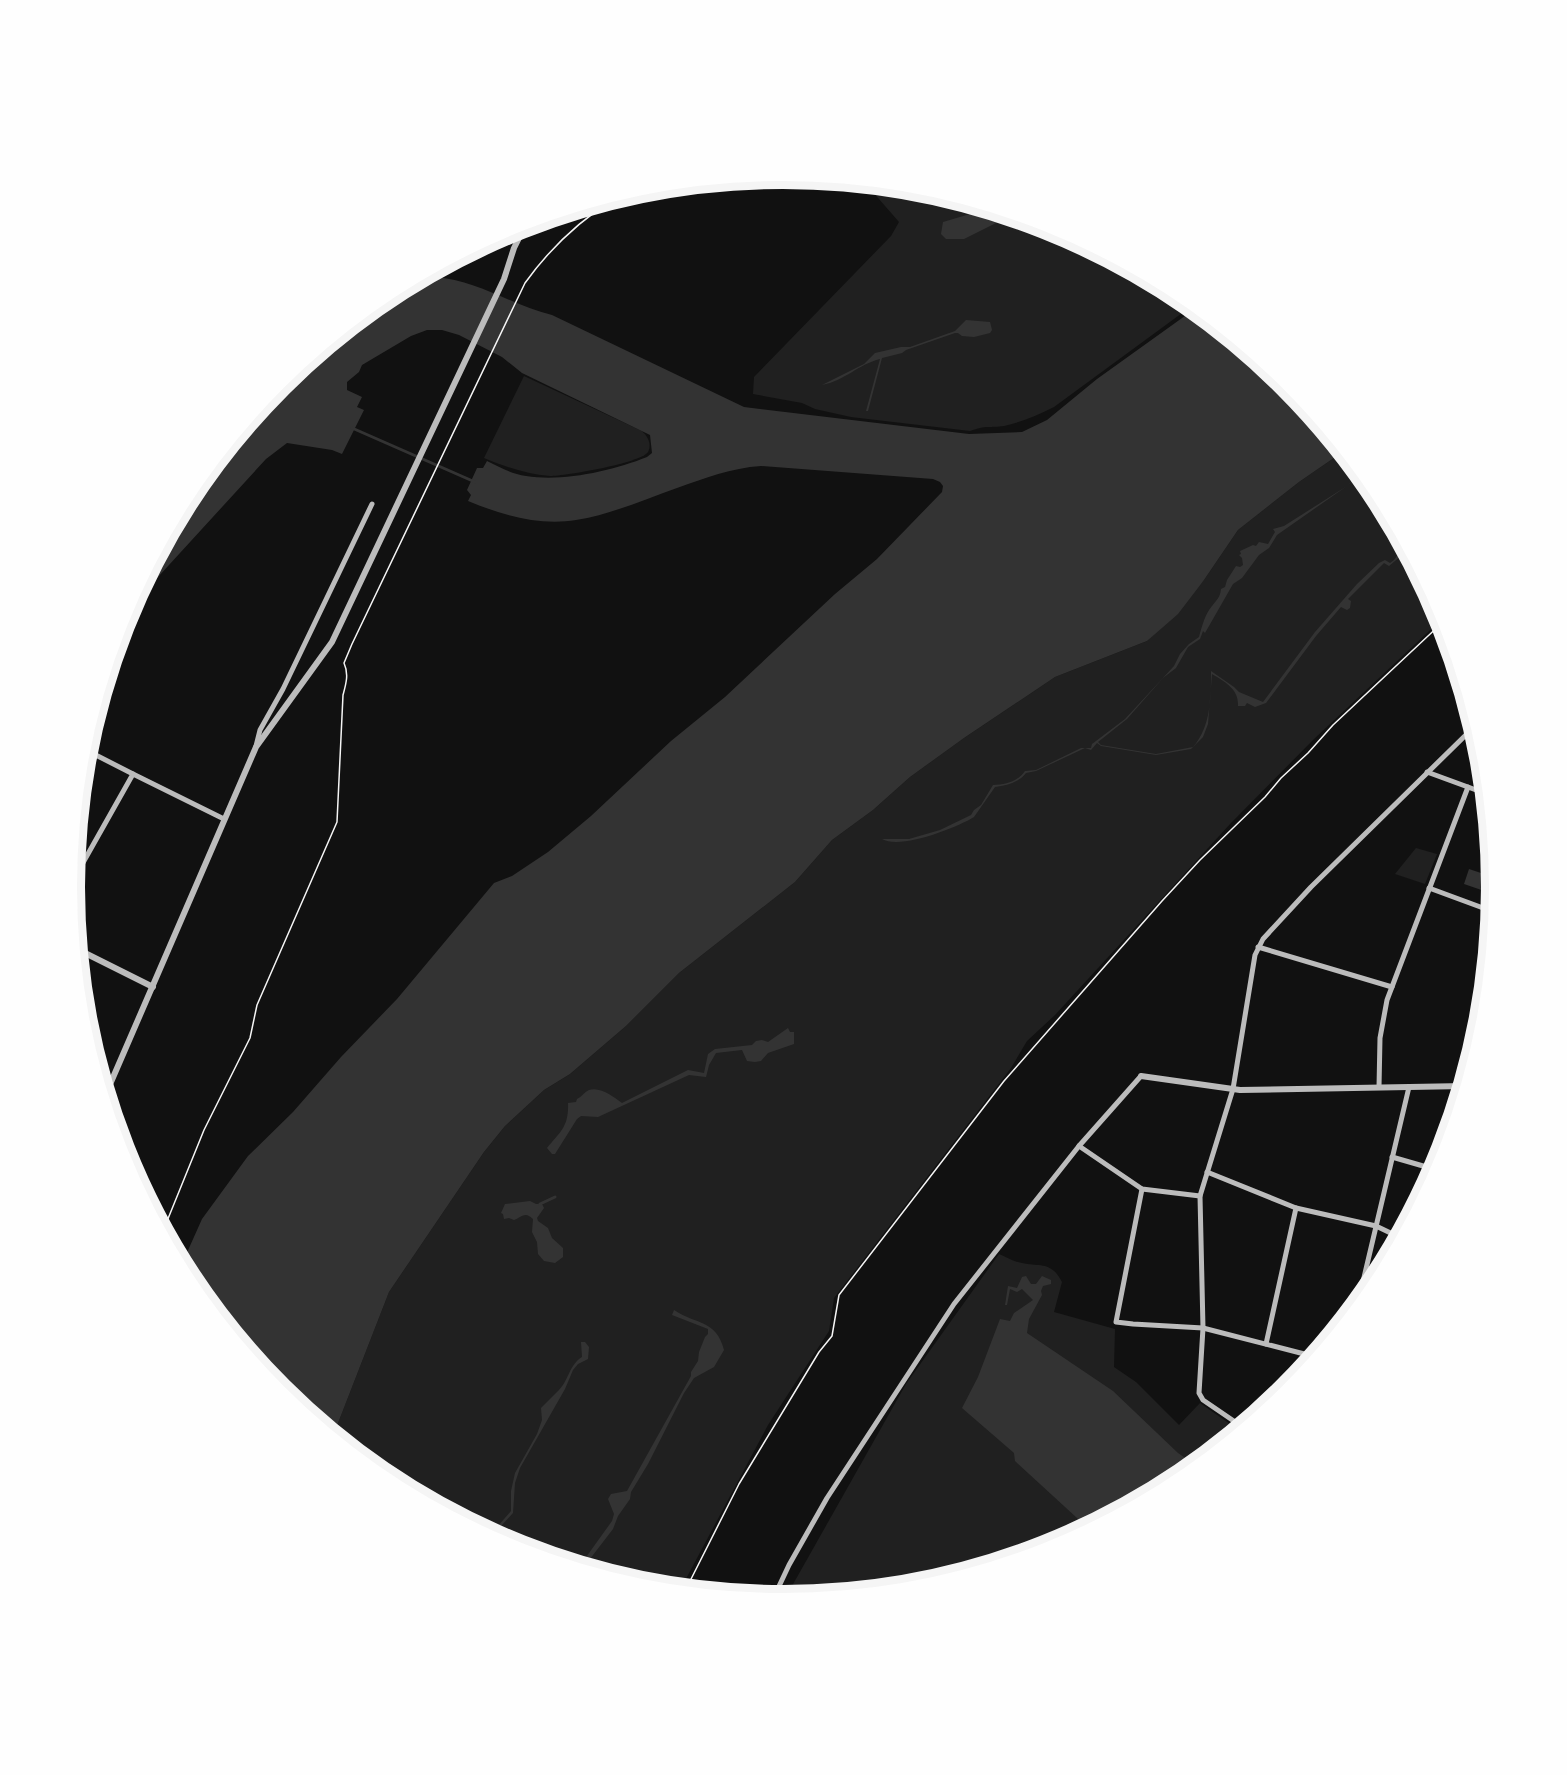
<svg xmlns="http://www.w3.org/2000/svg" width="1567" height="1775" viewBox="0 0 1567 1775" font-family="'Asap Condensed',sans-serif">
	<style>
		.green { fill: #202020 }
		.water { fill: #333 }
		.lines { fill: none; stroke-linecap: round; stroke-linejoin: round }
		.stream { stroke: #333; stroke-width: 3 }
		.path { stroke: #f5f5f5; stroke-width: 1.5 }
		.minor { stroke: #bcbcbc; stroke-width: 5 }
		.tertiary { stroke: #bcbcbc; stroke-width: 6 }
		.rim { fill: none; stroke: #f5f5f5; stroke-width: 8 }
	</style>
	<rect width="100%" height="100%" fill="#111"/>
	<!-- green -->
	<g class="green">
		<path d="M865,183L923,188L1057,229L1180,295L1193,305L1054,407C1038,415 1022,422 1004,426C990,428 986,425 970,431L851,417L815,409L802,403L753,394L754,377L891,236L899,222Z"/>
		<path d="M524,376L642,431C648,437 652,444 648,452C641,463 565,476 550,476C526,474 506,467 484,458Z"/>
		<path d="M1344,451L1377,492L1443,618L1314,739L1231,823L1055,1015L1027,1041L1011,1068L834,1298L829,1331L768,1425L680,1590L644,1587L510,1546L387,1480L333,1436L389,1292L484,1152L505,1126L544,1090L570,1074L626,1026L679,973L795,882L832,840L873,810L910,777L964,738L1055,677L1147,641L1204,580L1238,530L1299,482Z"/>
		<path d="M1416,848L1437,854L1425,884L1395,874Z"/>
		<path d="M999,1254C1006,1257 1014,1262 1022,1263C1041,1267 1051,1261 1062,1282L1054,1312L1115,1329L1114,1367L1136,1382L1179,1425L1200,1403L1240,1431L1179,1481L1056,1546L922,1587L822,1597L792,1586L906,1384Z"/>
	</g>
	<!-- water -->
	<g class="water">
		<path d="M987,209L1012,215L964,239H946L941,234L943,222Z"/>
		<path d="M435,277C477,280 511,305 552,315L744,407L969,434L1022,432L1047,420L1097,379L1196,308L1288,384L1344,451L1299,482L1238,530L1204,580L1178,614L1147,641L1055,677L964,738L910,777L873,810L832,840L795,882L679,973L626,1026L570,1074L544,1090L505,1126L484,1152L389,1292L333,1436L279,1391L190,1283L181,1266L202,1219L248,1156L293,1112L341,1057L397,999L494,883L512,876L548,852L591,816L671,741L725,697L835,594L877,559L942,492L943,486L940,482L933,479L761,466C731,468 705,478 677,488C646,499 609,515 576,520C539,526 502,515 468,501L471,495L467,490L477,468H483L487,461C499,467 512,474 526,476C563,482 612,471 647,457L652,453L650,435L522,373L502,357L459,335L442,330H427L411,336L362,365L359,372L347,382V390L362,397L357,407L364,410L342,454L332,450L287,443L266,459L126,612L191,491L280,383L388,294L416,279Z"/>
		<path d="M966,320L990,322L992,330L990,333L974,337L962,336L958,333H955L906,350L902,353L882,358L868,411H866L880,359C859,364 844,381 822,385L864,364L875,353L901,347H910L955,331Z"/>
		<path d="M1358,469L1360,474L1347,486L1277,535L1269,548L1259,555L1242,578L1233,584L1205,633L1203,631L1200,639L1188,647L1176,668L1163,678L1127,719L1098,742L1101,745L1156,754L1193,747C1211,727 1211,697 1211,671L1234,687L1239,692L1263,702L1315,632L1357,584L1379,563L1385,560L1390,563L1394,560L1400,552L1399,547L1404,544L1408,550L1389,566L1384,563L1348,599L1351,601L1350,608L1347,610L1341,607L1316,636L1266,703L1255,707L1247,703L1245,706H1238C1239,689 1225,682 1212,674L1208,724L1203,737L1191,749L1156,755L1101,746L1097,743L1091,750L1085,748L1036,771L1026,773C1019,782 1007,786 995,787L974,817C956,828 900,850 882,839H909L940,830L971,815L974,810L981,805L993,785C1006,785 1018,781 1025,771L1036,770L1081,748H1091L1092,744L1125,719L1174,666L1180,654L1189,644L1199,637C1202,626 1205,614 1212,606C1217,599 1220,598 1221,589L1225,587L1227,580L1236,566L1240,567L1243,565L1242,558L1239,555L1241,554L1240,551L1253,545L1256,546L1259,542L1268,544L1275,532L1273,529L1284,526L1347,486L1359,474Z"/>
		<path d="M1469,869L1496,878V895L1464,884Z"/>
		<path d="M788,1028L790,1032H794V1044L768,1053L761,1061L755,1062L747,1061L742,1050L716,1053L709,1065L706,1077L689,1075L598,1117L581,1116L577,1119L555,1154H552L547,1148C560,1132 569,1127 568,1103L576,1102L577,1099C582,1097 584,1092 589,1090C600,1086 614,1097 622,1103L688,1070L704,1073L708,1054L715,1049L752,1045L756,1041L762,1040L768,1042Z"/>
		<path d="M530,1201L536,1204H542L544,1208L537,1218L538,1221L548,1228L552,1238L563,1248V1257L555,1263L544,1261L538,1254L537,1242L532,1232L533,1219C525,1211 522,1217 514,1220L509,1218L504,1219L503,1214L501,1213L505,1204Z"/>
		<path d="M1026,1276L1031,1284H1036L1042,1276L1051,1280V1284L1043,1286L1041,1291L1042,1295L1029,1319L1027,1333L1113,1391L1178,1453L1197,1466L1179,1481L1089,1529L1015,1461L1014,1453L962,1408L978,1377L1000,1319L1010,1321L1014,1313L1033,1300L1022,1289L1017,1292L1010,1289L1007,1305H1005L1008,1286L1017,1288L1022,1277Z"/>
		<path d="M674,1310C696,1325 716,1319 724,1350L714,1367L694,1378L684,1393L648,1464L631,1492L630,1499L618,1516L613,1529L583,1568L579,1567L612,1521L614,1514L608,1499L611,1494L627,1491L691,1376V1372L698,1361L699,1352L705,1337L708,1334V1329L672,1315Z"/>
		<path d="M581,1342H585L589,1347L588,1359L578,1364L573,1370L565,1389L520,1468L515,1483L513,1513L492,1536L497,1527L511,1511V1491L515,1473L537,1434L542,1420L541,1408C547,1402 553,1396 559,1390C569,1380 569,1365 582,1357Z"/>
	</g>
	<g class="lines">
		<!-- stream -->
		<g class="stream">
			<path d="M352,428L475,482"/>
			<path d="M540,1204L555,1197"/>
		</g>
		<!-- path -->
		<g class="path">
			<path d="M163,1231L204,1130L250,1038L257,1005L337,822L343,695C346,684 349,674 344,663L352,644L525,283C550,248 580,220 617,197"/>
			<path d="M685,1591L739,1484L819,1352L832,1336L839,1295L1004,1081L1162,901L1200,860L1265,797L1281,778L1308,753L1333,725L1444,621"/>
		</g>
		<!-- minor -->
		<g class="minor">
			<path d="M256,746L260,730L283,689L372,504"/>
			<path d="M1427,772L1487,794"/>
			<path d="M133,774L224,819"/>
			<path d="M71,884L133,774L84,749"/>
			<path d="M1429,888L1494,912"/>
			<path d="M1258,947L1392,987"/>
			<path d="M1379,1087L1380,1038L1387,1000L1468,787"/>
			<path d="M1079,1146L1142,1189L1200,1196"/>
			<path d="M1392,1157L1437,1170"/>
			<path d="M1207,1172L1296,1208L1376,1226L1401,1238"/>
			<path d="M1142,1189L1116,1322L1133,1324L1203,1328L1316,1357"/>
			<path d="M1357,1307L1409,1087"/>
			<path d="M1266,1344L1296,1208"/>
			<path d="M1244,1428L1203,1400L1199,1393L1203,1328L1200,1196L1233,1089L1255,955L1263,939L1311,887L1476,725"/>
			<path d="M779,1587L809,1598"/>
			<path d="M773,1599L789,1565L827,1498L954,1304L1079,1146L1141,1076"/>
		</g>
		<!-- tertiary -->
		<g class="tertiary">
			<path d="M77,949L153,987"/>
			<path d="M1141,1076L1240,1090L1465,1086"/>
			<path d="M105,1096L256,747L332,642L504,279L514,248L526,224"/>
		</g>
	</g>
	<!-- crop -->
	<path d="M0 0H1567V1775H0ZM81 887a702 702 0 1 1 1404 0a702 702 0 1 1-1404 0Z" fill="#fefefe" fill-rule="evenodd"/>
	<path class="rim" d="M81 887a702 702 0 1 1 1404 0a702 702 0 1 1-1404 0Z"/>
</svg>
